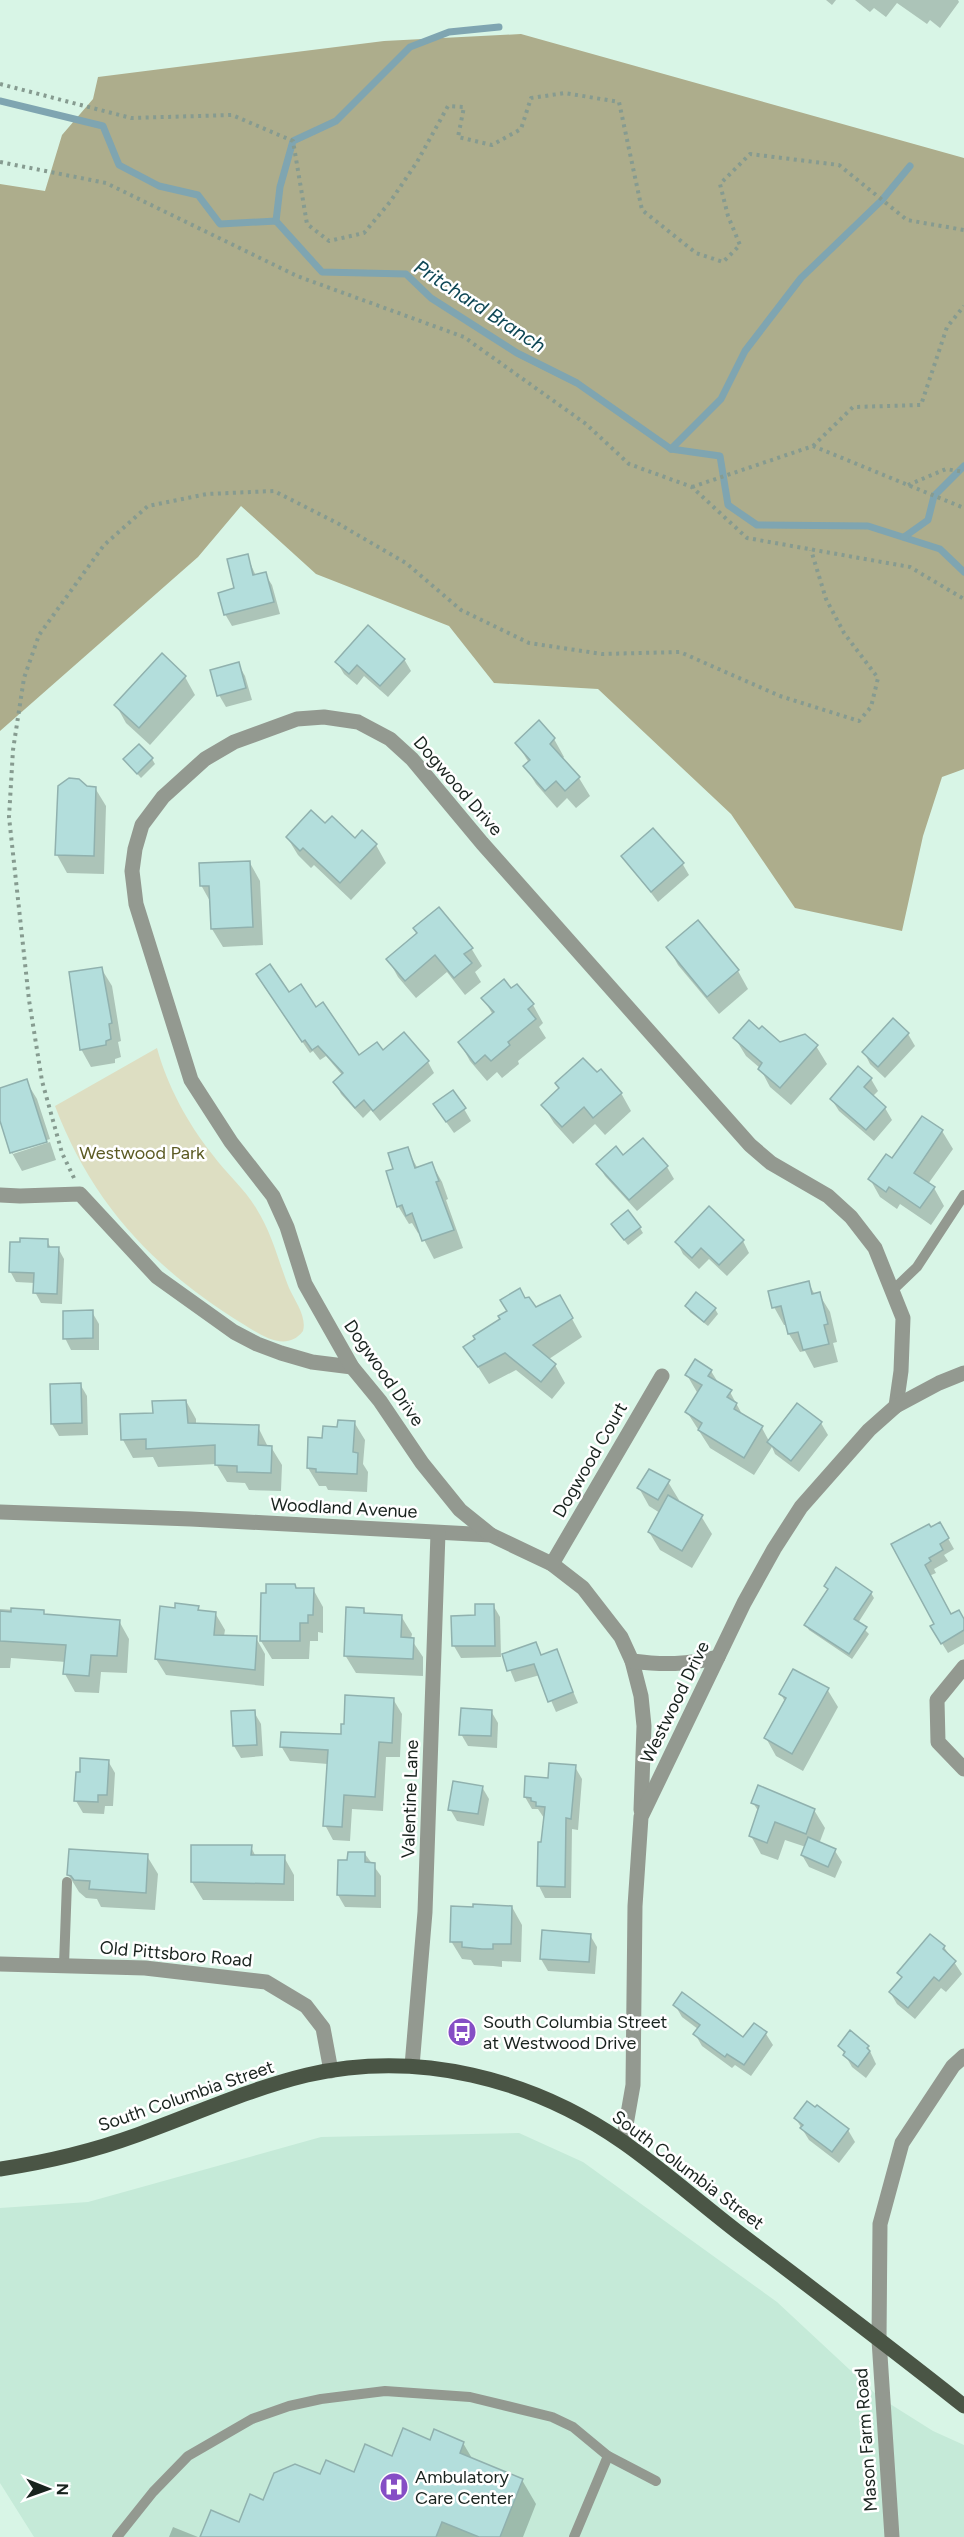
<svg xmlns="http://www.w3.org/2000/svg" width="964" height="2537" viewBox="0 0 964 2537" font-family="Figtree,sans-serif">
	<style>
		.built { fill: #c5ead8 }
		.green { fill: #dddec2 }
		.forest { fill: #adad8c }
		.shadow { fill: #0003 }
		.lines { fill: none; stroke-linecap: round; stroke-linejoin: round }
		.stream { stroke: #7fa5b1; stroke-width: 7 }
		.building { fill: #b3dedc; stroke: #90b1ae; stroke-width: 1.5 }
		.path { stroke: #869b90; stroke-width: 4; stroke-dasharray: 3 4.5; stroke-linecap: butt }
		.service { stroke: #939990; stroke-width: 10 }
		.minor { stroke: #939990; stroke-width: 15 }
		.primary { stroke: #4a5545; stroke-width: 15 }
		.labels { text-anchor: middle; dominant-baseline: central; stroke-width: 5; stroke-linejoin: round; paint-order: stroke }
		.street-label { font-size: 18px; fill: #19231e; stroke: #fff }
		.park-label { font-size: 18px; fill: #5c5b24; stroke: #fff }
		.poi-label { font-size: 18px; fill: #19231e; stroke: #fff; text-anchor: start }
		.water-label { font-size: 20px; font-style: italic; fill: #0e4755; stroke: #fff }
	</style>
	<rect width="100%" height="100%" fill="#d8f5e6"/>
	<!-- built -->
	<path class="built" d="M519,2133L583,2162L777,2302L879,2397L933,2431L964,2445V2537H34L0,2483V2208L88,2202L321,2137Z"/>
	<!-- green -->
	<path class="green" d="M157,1048C167,1085 188,1124 212,1154C226,1173 244,1188 256,1208C272,1233 278,1260 289,1288C295,1301 307,1317 303,1331C286,1353 261,1335 243,1324C155,1270 92,1204 55,1106Z"/>
	<!-- forest -->
	<path class="forest" d="M521,34L964,158V769L942,777L923,836L902,931L795,908L731,814L598,689L494,683L449,626L316,574L241,506L198,557L0,731V184L45,191L62,135L93,99L98,77L384,41Z"/>
	<!-- shadow -->
	<g class="shadow">
		<path d="M826,0H836L832,5Z"/>
		<path d="M855,0H958L959,2L940,28L930,20L927,24L897,3L886,17L874,8L870,12Z"/>
		<path d="M247,556L256,576L265,574L272,585L280,614L232,626L225,614Z"/>
		<path d="M404,659L411,671L388,697L364,676L357,685L344,674L337,662Z"/>
		<path d="M238,664L245,676L252,700L226,707L219,695Z"/>
		<path d="M185,677L195,695L150,745L126,723L116,705Z"/>
		<path d="M539,723L554,739L564,757L562,759L579,778L590,796L576,808L567,798L557,808L536,784L525,766L529,763L517,743Z"/>
		<path d="M152,759L155,764L141,778L125,760Z"/>
		<path d="M86,788H95L106,806L104,874L67,873L57,855Z"/>
		<path d="M326,825L355,840L376,845L386,863L351,900L314,865L311,868L298,855L287,837Z"/>
		<path d="M623,856L682,863L689,875L658,902Z"/>
		<path d="M250,863L260,881L263,945L223,947L212,929L211,903L201,885Z"/>
		<path d="M698,922L738,971L748,989L719,1014L678,965L668,947Z"/>
		<path d="M471,948L482,966L475,972L481,982L465,995L447,972L416,998L398,977L388,959Z"/>
		<path d="M101,968L112,986L121,1041L118,1042L121,1057L115,1059V1063L91,1067L81,1049Z"/>
		<path d="M264,986L289,994L316,1009L359,1057L383,1052L428,1062L434,1073L380,1121L371,1110L363,1118L341,1094L335,1082L343,1076L326,1056L320,1060L313,1051L310,1053Z"/>
		<path d="M517,986L533,1005L543,1023L539,1027L546,1038L518,1061L519,1064L502,1078L497,1072L487,1081L470,1061L460,1043L493,1015L483,998L511,990Z"/>
		<path d="M759,1031L780,1044L816,1046L827,1064L791,1105L770,1087L760,1068L746,1056L735,1038Z"/>
		<path d="M908,1034L915,1046L885,1078L870,1064L864,1052Z"/>
		<path d="M871,1079L878,1091L872,1097L885,1108L892,1120L874,1141L839,1111L832,1100Z"/>
		<path d="M26,1081L37,1099L50,1139L13,1151V1154L50,1142L56,1160L22,1171L12,1153L0,1116V1089Z"/>
		<path d="M621,1093L631,1111L605,1135L595,1124L573,1144L554,1123L543,1105Z"/>
		<path d="M464,1109L471,1121L454,1133L442,1116Z"/>
		<path d="M922,1118L942,1131L953,1149L928,1184L934,1188L944,1206L931,1225L900,1204L897,1209L880,1197L870,1179L892,1160Z"/>
		<path d="M407,1149L418,1169L432,1164L442,1182L448,1199L446,1200L463,1248L434,1259L420,1232L418,1233L412,1223L409,1224L398,1206Z"/>
		<path d="M623,1157L667,1167L674,1179L637,1211L605,1176L598,1164Z"/>
		<path d="M640,1228L643,1233L628,1245L616,1230Z"/>
		<path d="M47,1241L51,1248H58L64,1259L62,1304L41,1303L35,1292V1283L16,1282L10,1271Z"/>
		<path d="M743,1241L749,1253L727,1276L709,1259L699,1269L683,1254L677,1242Z"/>
		<path d="M808,1282L815,1295L819,1294L830,1312L837,1342L833,1343L838,1362L814,1368L805,1351L800,1352L789,1334L787,1325H784L774,1307Z"/>
		<path d="M560,1297L582,1337L549,1359L555,1365L565,1383L552,1399L516,1370L489,1384L465,1347L525,1300L536,1308Z"/>
		<path d="M687,1306L715,1309L718,1314L708,1326L690,1312Z"/>
		<path d="M92,1312L99,1324V1350H71L65,1338Z"/>
		<path d="M711,1371L719,1384L730,1392L743,1416L762,1428L769,1441L821,1423L828,1435L799,1472L775,1454L772,1447L754,1475L710,1448L687,1412L698,1394L687,1375Z"/>
		<path d="M80,1384L87,1396L88,1435L59,1436L52,1424Z"/>
		<path d="M186,1401L196,1419V1425L258,1427L268,1447H271L282,1465L281,1491L249,1490L245,1483L227,1482L216,1464L158,1467L153,1457L133,1458L123,1440L154,1414Z"/>
		<path d="M354,1422L365,1440L363,1464L368,1472L367,1492L328,1490L326,1486H319L308,1468L324,1440L339,1429Z"/>
		<path d="M668,1482L679,1500L677,1502L701,1516L712,1534L692,1568L660,1550L649,1532L660,1513L649,1506L639,1488Z"/>
		<path d="M940,1524L954,1549L944,1555L948,1561L934,1569L936,1573L929,1576L951,1616L964,1622V1644L948,1653L932,1627L936,1625L893,1544Z"/>
		<path d="M826,1586L871,1593L874,1598L858,1623L869,1634L852,1659L809,1630L806,1625L829,1591Z"/>
		<path d="M297,1589H313L323,1607V1633L318,1632V1641H310L309,1659H272L261,1641Z"/>
		<path d="M493,1605L500,1617L501,1657L461,1658L454,1646L477,1616Z"/>
		<path d="M198,1607L200,1611L215,1613L225,1630L224,1636L256,1638L265,1654L264,1686L166,1675L156,1659L176,1609Z"/>
		<path d="M0,1609L43,1612L45,1615L119,1621L129,1639L127,1673L101,1672L99,1693L75,1692L65,1674L66,1662L11,1658L10,1668H0Z"/>
		<path d="M363,1609L367,1615L401,1616L412,1634L411,1639L423,1657V1676L356,1673L345,1655Z"/>
		<path d="M535,1644L542,1656L556,1651L578,1703L556,1712L540,1675L515,1682L504,1655Z"/>
		<path d="M827,1689L838,1707L803,1771L776,1756L766,1738L785,1702L781,1694Z"/>
		<path d="M393,1699L402,1714L400,1757H386L383,1811L352,1809L350,1841L333,1840L325,1825L328,1764L290,1761L281,1746L342,1735Z"/>
		<path d="M491,1711L498,1723L497,1748L468,1746L461,1734Z"/>
		<path d="M254,1712L261,1724L263,1756L241,1758L234,1746Z"/>
		<path d="M108,1761L115,1773L113,1806H105L104,1814L83,1813L76,1801L81,1774Z"/>
		<path d="M575,1767L582,1779L578,1830L572,1829L571,1898H545L539,1886L544,1818L538,1809H532L525,1797L549,1780Z"/>
		<path d="M482,1787L489,1799L484,1826L457,1821L450,1809Z"/>
		<path d="M753,1803L814,1810L825,1828L819,1844L835,1851L842,1862L835,1878L809,1867L802,1855L806,1847L785,1840L778,1860L761,1854L751,1836L759,1812Z"/>
		<path d="M251,1847L256,1857H284L294,1875V1901L203,1900L192,1882Z"/>
		<path d="M365,1854L381,1876V1908L345,1907L338,1895L349,1862Z"/>
		<path d="M147,1856L158,1874L155,1910L101,1907L97,1899L86,1898L79,1892L68,1874Z"/>
		<path d="M512,1907L522,1925L521,1962L502,1961V1967L493,1966L474,1965L471,1960L462,1959L451,1941Z"/>
		<path d="M590,1935L597,1947L595,1974L548,1971L541,1959Z"/>
		<path d="M944,1947L962,1974L946,1992L941,1988L915,2019L897,2004L890,1992L902,1978L899,1973Z"/>
		<path d="M675,2005L744,2039L754,2025L766,2034L773,2045L751,2076L735,2065L732,2068L702,2046L695,2034L698,2029L682,2017Z"/>
		<path d="M840,2046L868,2047L876,2064L866,2078L852,2067Z"/>
		<path d="M796,2119L848,2130L855,2142L839,2163L809,2140Z"/>
		<path d="M431,2442L463,2443L473,2460L522,2480L536,2504L523,2537H202L240,2524L263,2502L321,2476L354,2473Z"/>
		<path d="M173,2527L198,2537H169Z"/>
	</g>
	<g class="lines">
		<!-- stream -->
		<g class="stream">
			<path d="M0,101L103,126L119,165L159,186L198,195L220,224L276,221L322,272L406,274L431,298L517,353L577,383L671,449L720,456L728,505L757,525L868,526L940,549L964,572"/>
			<path d="M276,221L280,187L293,141L336,121L410,47L449,32L499,27"/>
			<path d="M671,449L721,399L745,351L801,278L882,200L910,166"/>
			<path d="M904,537L928,520L934,496L964,466"/>
		</g>
	</g>
	<!-- building -->
	<g class="building">
		<path d="M248,554L253,575L266,572L274,602L224,615L218,593L234,588L227,559Z"/>
		<path d="M368,625L405,659L380,686L357,665L349,674L335,662Z"/>
		<path d="M162,653L186,676L139,728L114,705Z"/>
		<path d="M239,662L246,688L217,696L210,670Z"/>
		<path d="M539,720L555,738L550,744L580,777L565,791L556,781L545,791L523,766L530,760L515,743Z"/>
		<path d="M139,744L153,758L137,774L123,759Z"/>
		<path d="M69,778L79,779L87,786L96,787L94,856L55,855L58,786Z"/>
		<path d="M311,810L325,823L332,816L355,838L362,830L377,844L340,883L303,848L300,851L286,837Z"/>
		<path d="M653,828L684,863L651,892L621,856Z"/>
		<path d="M250,861L253,927L211,929L209,886H200L199,863Z"/>
		<path d="M439,907L473,948L464,954L472,963L454,978L435,955L405,981L386,959L417,933L413,928Z"/>
		<path d="M698,920L739,970L707,997L666,947Z"/>
		<path d="M270,964L289,992L301,984L316,1007L323,1002L359,1055L377,1042L383,1050L404,1032L429,1061L373,1111L364,1100L355,1108L333,1082L343,1073L318,1046L312,1050L305,1040L302,1042L256,974Z"/>
		<path d="M102,967L112,1023L109,1024L111,1039L106,1041V1045L80,1050L69,972Z"/>
		<path d="M504,979L511,988L517,984L534,1004L528,1009L536,1019L508,1042L510,1045L491,1061L485,1055L475,1064L458,1042L494,1012L481,998Z"/>
		<path d="M893,1018L909,1033L878,1067L862,1052Z"/>
		<path d="M749,1020L759,1029L762,1026L780,1042L805,1034L818,1045L780,1088L758,1069L762,1063L733,1038Z"/>
		<path d="M583,1058L597,1072L601,1069L622,1093L593,1118L584,1107L562,1127L541,1105L559,1088L555,1083Z"/>
		<path d="M858,1066L872,1078L864,1087L886,1107L866,1130L830,1099Z"/>
		<path d="M27,1079L47,1142L10,1153L0,1121V1088Z"/>
		<path d="M453,1090L466,1108L446,1122L433,1104Z"/>
		<path d="M922,1116L943,1130L914,1173L935,1187L920,1208L889,1187L886,1192L868,1179L886,1154L892,1158Z"/>
		<path d="M643,1138L668,1166L629,1200L596,1164L616,1146L623,1155Z"/>
		<path d="M408,1147L415,1168L432,1162L439,1181L436,1182L454,1230L422,1241L412,1213L406,1216L402,1205L397,1207L386,1171L393,1169L388,1153Z"/>
		<path d="M709,1206L744,1240L719,1265L701,1248L692,1258L675,1242Z"/>
		<path d="M628,1210L641,1227L624,1240L611,1224Z"/>
		<path d="M20,1238L48,1239V1247H59L57,1294L33,1293L34,1273L9,1272L10,1242H20Z"/>
		<path d="M809,1281L812,1294L820,1292L828,1324L824,1325L829,1344L803,1350L798,1332L788,1334L781,1306L772,1308L768,1291Z"/>
		<path d="M520,1288L525,1298L529,1297L536,1307L560,1295L573,1318L533,1345L556,1364L541,1382L505,1353L478,1367L463,1347L475,1339L473,1336L500,1319L498,1316L507,1311L500,1300Z"/>
		<path d="M696,1292L716,1308L704,1322L685,1306Z"/>
		<path d="M93,1310V1338L63,1339V1311Z"/>
		<path d="M695,1359L712,1370L708,1376L732,1390L727,1397L737,1403L734,1409L763,1426L744,1458L698,1430L702,1423L685,1412L702,1385L685,1375Z"/>
		<path d="M81,1383L82,1423L51,1424L50,1384Z"/>
		<path d="M186,1400L188,1423L259,1425L258,1445L272,1446L271,1473L237,1472V1466L215,1465V1445L146,1449V1439L121,1440L120,1414L153,1413L152,1401Z"/>
		<path d="M797,1403L822,1422L791,1461L767,1442Z"/>
		<path d="M338,1420L355,1421L353,1452L358,1453L357,1474L316,1472V1469L307,1468L308,1437L322,1438L323,1426L337,1427Z"/>
		<path d="M649,1469L670,1480L658,1500L637,1488Z"/>
		<path d="M668,1495L703,1515L682,1551L648,1532Z"/>
		<path d="M940,1522L949,1538L940,1544L943,1550L929,1558L931,1561L925,1565L951,1614L959,1610L964,1619V1630L941,1644L930,1626L934,1624L891,1544L929,1524L931,1527Z"/>
		<path d="M836,1567L872,1592L854,1619L867,1627L849,1654L804,1625L828,1589L824,1586Z"/>
		<path d="M266,1584H295L296,1588H314L313,1615H308V1623H300V1641H260L261,1593H266Z"/>
		<path d="M175,1603L199,1606L198,1610L216,1612L214,1635L257,1636L255,1670L155,1659L160,1606L175,1608Z"/>
		<path d="M475,1604H494L495,1646H452L451,1616L475,1615Z"/>
		<path d="M346,1607L364,1608V1613L402,1615L401,1637L414,1638L413,1659L344,1656Z"/>
		<path d="M11,1608L44,1610V1614L120,1620L117,1656L91,1655L89,1676L63,1674L66,1645L0,1641V1611L11,1612Z"/>
		<path d="M536,1642L541,1655L557,1649L573,1692L548,1702L534,1664L507,1671L502,1654Z"/>
		<path d="M793,1669L829,1688L792,1754L764,1738L786,1698L779,1694Z"/>
		<path d="M345,1695L394,1698L392,1743L379,1742L375,1797L344,1795L342,1827L323,1826L328,1750L280,1747L281,1732L341,1734V1724H344Z"/>
		<path d="M461,1708L492,1710L491,1736L459,1735Z"/>
		<path d="M255,1710L257,1745L233,1746L231,1711Z"/>
		<path d="M80,1758L109,1760L107,1795H98V1802L74,1801L76,1772H80Z"/>
		<path d="M549,1763L576,1765L571,1819L566,1818L565,1887L537,1886L538,1842H541L545,1807L536,1806V1802L531,1801V1798L524,1797L525,1776L548,1778Z"/>
		<path d="M453,1781L483,1786L478,1814L448,1810Z"/>
		<path d="M758,1785L815,1809L806,1834L775,1822L767,1843L749,1836L759,1806L751,1803Z"/>
		<path d="M808,1837L836,1849L828,1867L801,1855Z"/>
		<path d="M191,1845H252L251,1855H285L284,1884L191,1882Z"/>
		<path d="M69,1849L148,1854L146,1893L89,1889L90,1881L74,1880L71,1876L67,1875Z"/>
		<path d="M348,1852H365V1862L375,1863V1896L337,1895L338,1860H347Z"/>
		<path d="M473,1904L512,1906L511,1944H493V1949H482L462,1947V1942H450L451,1906L473,1907Z"/>
		<path d="M542,1930L591,1934L589,1962L540,1959Z"/>
		<path d="M930,1934L945,1946L943,1949L956,1961L939,1981L934,1977L908,2008L889,1992L902,1977L897,1973Z"/>
		<path d="M682,1992L743,2037L754,2023L767,2032L744,2065L727,2054L725,2057L693,2034L700,2025L673,2005Z"/>
		<path d="M850,2030L869,2046L867,2048L870,2051L858,2067L843,2055L845,2052L838,2046Z"/>
		<path d="M807,2101L815,2107L817,2105L849,2129L832,2152L800,2128L803,2125L794,2118Z"/>
		<path d="M403,2428L430,2440L434,2429L464,2442L460,2453L523,2479L500,2537H479L442,2522L436,2537H200L211,2510L239,2522L250,2494L263,2500L274,2473L295,2464L320,2474L326,2460L354,2472L365,2444L392,2456Z"/>
	</g>
	<g class="lines">
		<!-- path -->
		<g class="path">
			<path d="M0,84L131,118L232,115L293,141L307,224L329,241L364,233L390,202L417,162L448,106L464,107L458,137L492,145L521,129L531,98L565,93L619,102L642,210L696,253L723,262L740,245L728,216L720,184L750,154L839,165L907,220L964,230"/>
			<path d="M0,162L106,183L297,276L464,337L586,424L629,464L692,487L747,538L910,567L964,599"/>
			<path d="M813,446L853,407L921,405L947,327L964,306"/>
			<path d="M908,485L946,469L964,472"/>
			<path d="M692,487L813,446L964,508"/>
			<path d="M74,1178L62,1153L42,1081L29,1000L9,817L13,750L24,678L39,635L104,545L148,506L207,494L274,491L337,523L406,563L461,610L529,643L602,654L680,652L780,696L859,721L871,707L878,678L844,633L826,599L811,550"/>
		</g>
		<!-- service -->
		<g class="service">
			<path d="M893,1290L917,1267L964,1195"/>
			<path d="M64,1965L67,1882"/>
			<path d="M117,2537L153,2492L188,2456L252,2419L289,2406L321,2399L385,2391L470,2397L552,2417L573,2427L608,2456L656,2481"/>
			<path d="M574,2537L608,2456"/>
		</g>
		<!-- minor -->
		<g class="minor">
			<path d="M0,1195L20,1196L80,1194L157,1277L234,1332L257,1344L281,1353L312,1362L352,1367"/>
			<path d="M0,1512L191,1519L491,1535L552,1564L583,1588L621,1637L632,1661L641,1696L644,1726L641,1810"/>
			<path d="M491,1535L460,1510L422,1463L380,1401L352,1367L305,1284L287,1227L273,1196L231,1142L191,1080L136,904L132,871L135,849L142,825L163,797L205,759L234,742L297,719L324,717L358,722L390,739L412,759L482,843L750,1145L771,1163L828,1196L851,1217L875,1248L903,1318L901,1371L896,1406"/>
			<path d="M552,1564L662,1376"/>
			<path d="M632,1661C662,1665 688,1665 718,1657"/>
			<path d="M964,1667L937,1700L938,1742L964,1769"/>
			<path d="M0,1964L145,1968L266,1982L306,2006L323,2028L331,2071"/>
			<path d="M412,2066L425,1912L438,1533"/>
			<path d="M623,2142L633,2085L635,1906L641,1817L744,1603L774,1549L801,1507L869,1430L896,1406L939,1383L964,1373"/>
			<path d="M892,2537L879,2340L880,2224L902,2143L953,2066L964,2056"/>
		</g>
		<!-- primary -->
		<path class="primary" d="M0,2169C47,2162 93,2151 137,2135C193,2115 249,2089 307,2075C418,2050 531,2078 623,2142C663,2170 700,2203 739,2233C814,2290 890,2347 964,2406"/>
	</g>
	<!-- icons -->
	<defs>
		<g id="bus-disc" transform="scale(1.5)"><circle r="9.5" fill="#854ec5" stroke="#fff"/><path d="M-5-6H5V4H4V6H2V4H-2V6H-4V4H-5ZM-3.5-4V0h7V-4ZM-3.5 1.2v1.5H-2V1.2ZM2 1.2v1.5H3.5V1.2Z" fill="#fff"/></g>
		<g id="hospital-disc" transform="scale(1.5)"><circle r="9.5" fill="#854ec5" stroke="#fff"/><path d="M-5-5h3v3.5h4V-5h3V5h-3V1.5h-4V5h-3Z" fill="#fff"/></g>
	</defs>
	<g fill-rule="evenodd">
		<use href="#bus-disc" x="462" y="2032"/>
		<use href="#hospital-disc" x="394" y="2487"/>
	</g>
	<g class="labels">
		<!-- street labels -->
		<g class="street-label">
			<text transform="translate(458 786) rotate(49)">Dogwood Drive</text>
			<text transform="translate(384 1373) rotate(55)">Dogwood Drive</text>
			<text transform="translate(590 1460) rotate(-60)">Dogwood Court</text>
			<text transform="translate(344 1508) rotate(3)">Woodland Avenue</text>
			<text transform="translate(675 1702) rotate(-64)">Westwood Drive</text>
			<text transform="translate(410 1799) rotate(-88)">Valentine Lane</text>
			<text transform="translate(176 1954) rotate(5)">Old Pittsboro Road</text>
			<text transform="translate(186 2096) rotate(-19)">South Columbia Street</text>
			<text transform="translate(688 2170) rotate(37)">South Columbia Street</text>
			<text transform="translate(866 2440) rotate(-94)">Mason Farm Road</text>
		</g>
		<!-- park labels -->
		<g class="park-label">
			<text x="142" y="1153">Westwood Park</text>
		</g>
		<!-- poi labels -->
		<g class="poi-label">
			<text x="483" y="2022">South Columbia Street<tspan x="483" dy="21">at Westwood Drive</tspan></text>
			<text x="415" y="2477">Ambulatory<tspan x="415" dy="21">Care Center</tspan></text>
		</g>
		<!-- water labels -->
		<g class="water-label">
			<text transform="translate(480 306) rotate(33)">Pritchard Branch</text>
		</g>
	</g>
	<!-- north arrow -->
	<g transform="translate(48 2489) rotate(91)" stroke="#ffffff" stroke-width="4.5" paint-order="stroke">
	<path d="M0-4.5L10 22L0 15L-10 22Z" fill="#19231e"/>
	<text y="-9" font-size="16" font-weight="bold" text-anchor="middle" fill="#19231e">N</text>
	</g>
</svg>
